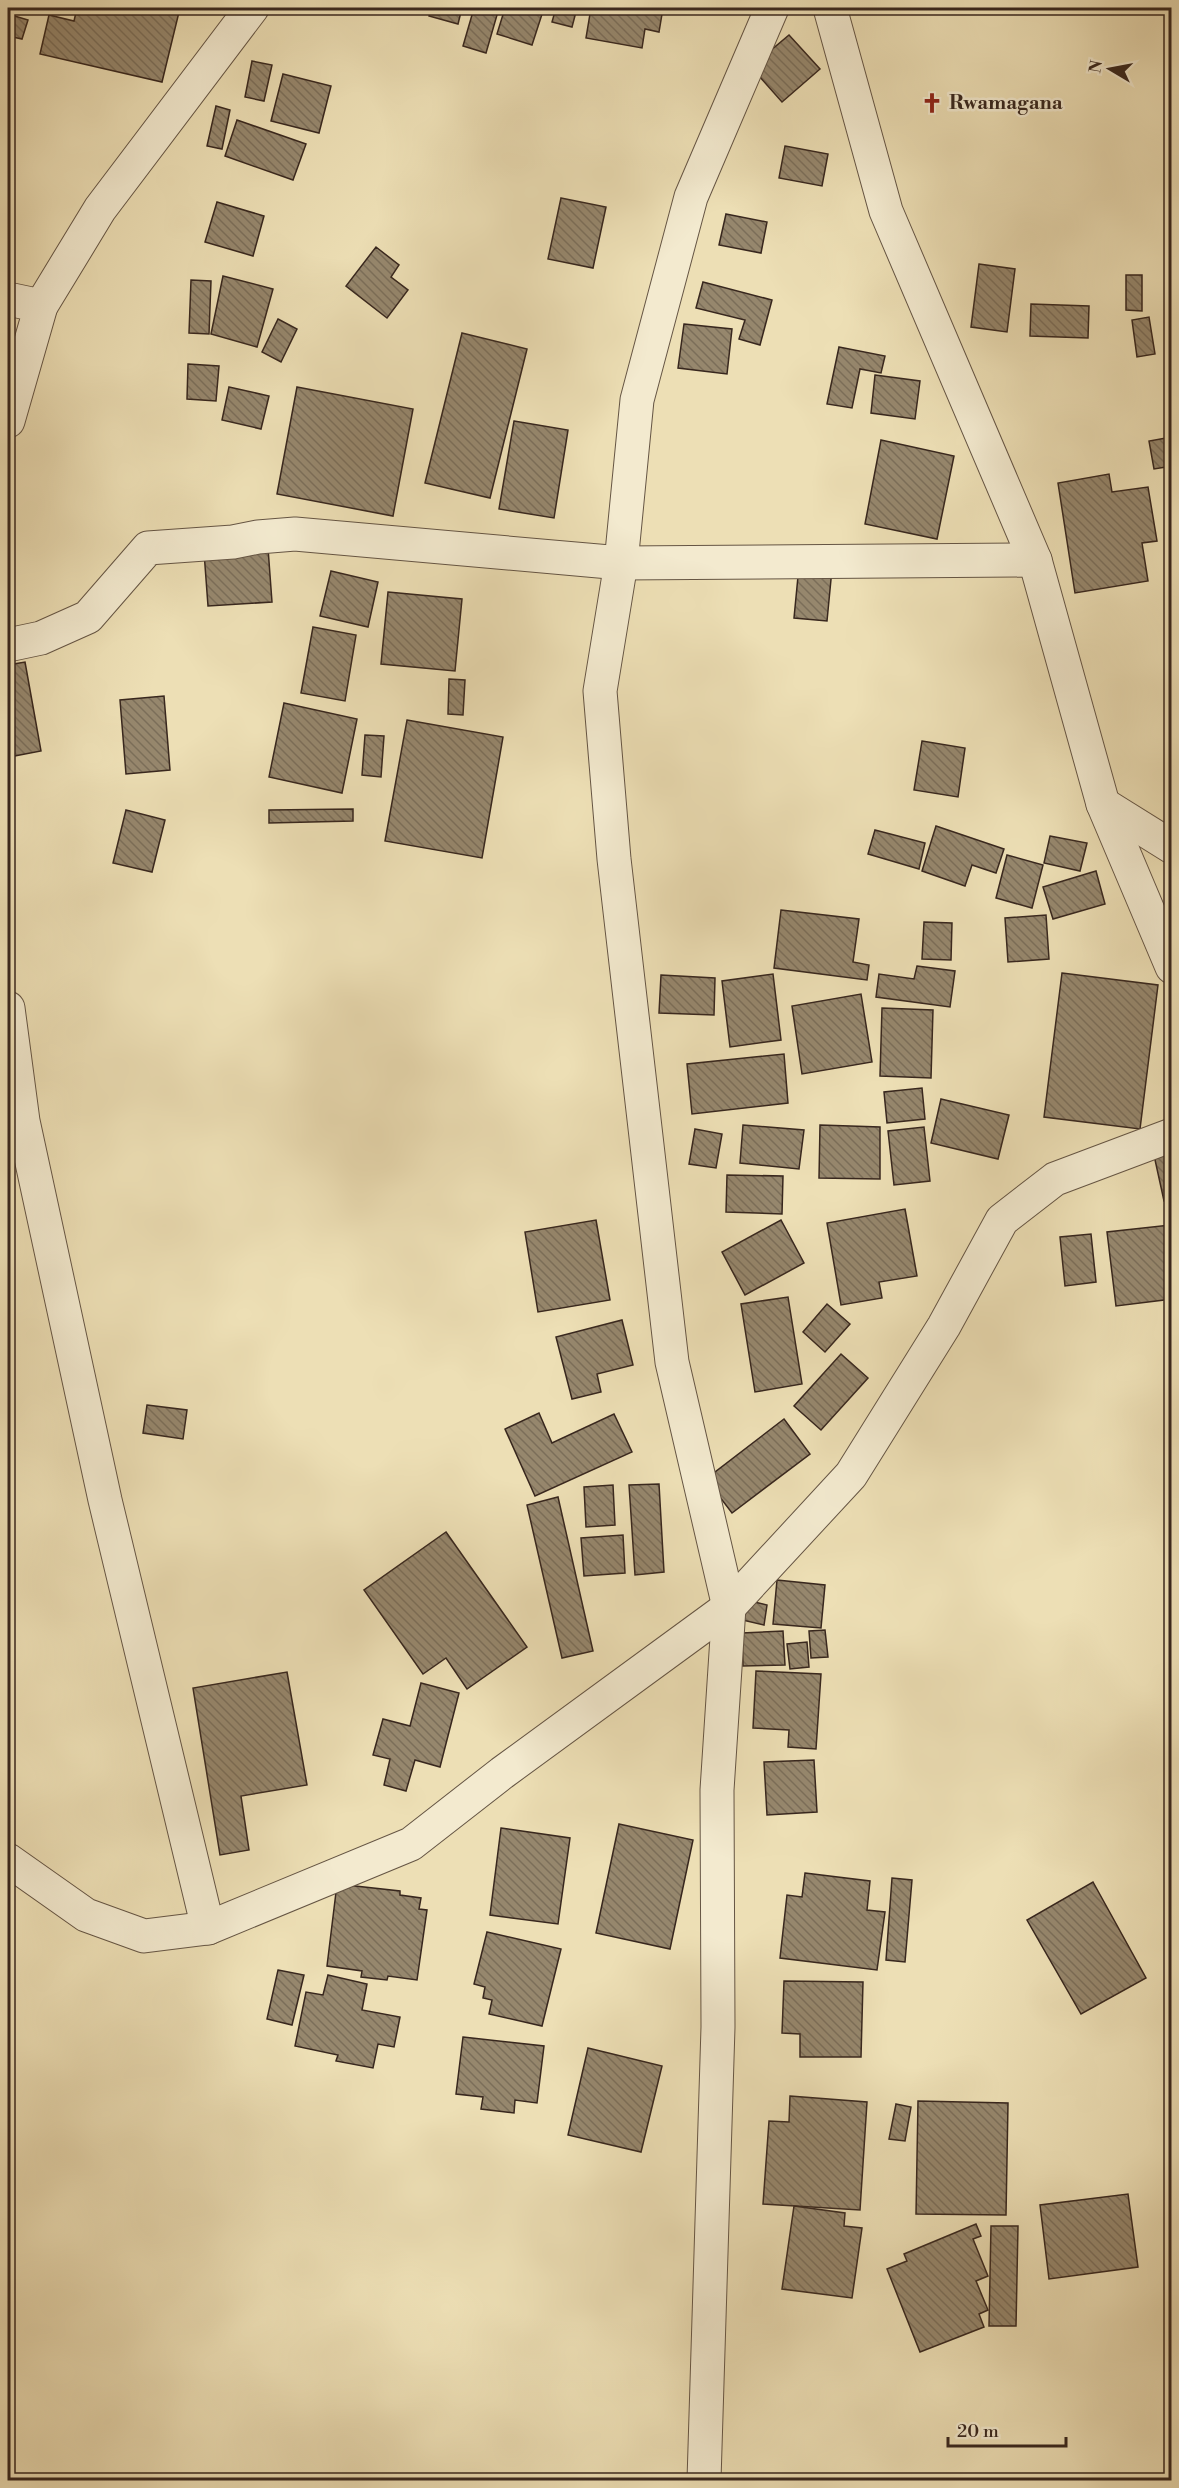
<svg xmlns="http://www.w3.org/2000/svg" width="1179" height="2488" viewBox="0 0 1179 2488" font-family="'Libre Bodoni',serif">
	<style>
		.building { fill: url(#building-back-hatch); stroke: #38271e; stroke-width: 1.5 }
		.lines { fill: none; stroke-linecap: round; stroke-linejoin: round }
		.street-casing { stroke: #655544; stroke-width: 35 }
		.street { stroke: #f3eacf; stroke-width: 33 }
		.labels { text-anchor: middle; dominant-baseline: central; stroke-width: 5; stroke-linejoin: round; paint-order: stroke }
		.poi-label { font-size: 20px; font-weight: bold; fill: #38271e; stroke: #f3eacf; text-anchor: start }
	</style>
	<defs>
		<pattern id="building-back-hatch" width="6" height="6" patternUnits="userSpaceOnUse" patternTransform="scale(1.5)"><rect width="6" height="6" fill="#96876d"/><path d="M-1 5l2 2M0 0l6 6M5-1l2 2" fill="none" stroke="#7b6e59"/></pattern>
	</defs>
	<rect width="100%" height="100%" fill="#eddfb5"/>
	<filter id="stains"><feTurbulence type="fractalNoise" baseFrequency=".00333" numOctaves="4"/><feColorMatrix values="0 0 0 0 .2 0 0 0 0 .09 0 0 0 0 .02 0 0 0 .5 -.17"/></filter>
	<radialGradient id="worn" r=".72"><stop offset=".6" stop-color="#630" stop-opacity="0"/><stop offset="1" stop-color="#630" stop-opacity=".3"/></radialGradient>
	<!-- building -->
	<g class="building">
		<path d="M77,8H180L162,82L40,54L49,15L74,21Z"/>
		<path d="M431,8H462L458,24L429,16Z"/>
		<path d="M474,8H499L486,53L463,46Z"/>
		<path d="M505,8H544L532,45L497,34Z"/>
		<path d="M556,8H577L572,27L552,22Z"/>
		<path d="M591,8H663L659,32L645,29L642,48L586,38Z"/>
		<path d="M8,14L28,20L22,39L8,36Z"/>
		<path d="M789,35L820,69L782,102L751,67Z"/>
		<path d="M252,61L272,65L264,101L245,97Z"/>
		<path d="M283,74L331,86L319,133L271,121Z"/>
		<path d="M216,106L230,110L222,149L207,146Z"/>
		<path d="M237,120L306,144L293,180L225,156Z"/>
		<path d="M785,146L828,154L822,186L779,178Z"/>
		<path d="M561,198L606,207L593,268L548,259Z"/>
		<path d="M217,202L264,216L253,256L205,242Z"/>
		<path d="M726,214L767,222L761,253L719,245Z"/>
		<path d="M376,247L399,265L391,277L408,290L387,318L346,286Z"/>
		<path d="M979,264L1015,269L1007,332L971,327Z"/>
		<path d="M1126,275H1142V311L1126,310Z"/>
		<path d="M223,276L273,289L257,347L211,334Z"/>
		<path d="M191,280L211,281L209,334L189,333Z"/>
		<path d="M703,282L772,300L760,345L739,339L745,320L696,308Z"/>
		<path d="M1031,304L1089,306L1088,338L1030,336Z"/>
		<path d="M1149,317L1155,354L1137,357L1132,320Z"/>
		<path d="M278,319L297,329L281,362L262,352Z"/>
		<path d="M684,324L732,329L727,374L678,368Z"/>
		<path d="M462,333L527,349L490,498L425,483Z"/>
		<path d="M839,347L885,356L881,373L860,369L852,408L827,404Z"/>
		<path d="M188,364L219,366L216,401L187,399Z"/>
		<path d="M875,375L920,381L915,419L871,413Z"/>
		<path d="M229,387L269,396L261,429L222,420Z"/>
		<path d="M297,387L413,409L393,516L277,494Z"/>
		<path d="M514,421L568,430L554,518L499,509Z"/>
		<path d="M1172,437V466L1154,469L1149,441Z"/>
		<path d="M881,440L954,456L937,539L865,524Z"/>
		<path d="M1109,474L1112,492L1148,487L1157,541L1142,543L1148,581L1075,593L1058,483Z"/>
		<path d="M268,548L272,602L208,606L204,552Z"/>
		<path d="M799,566L832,569L827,621L794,618Z"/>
		<path d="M331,571L378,582L368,627L320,616Z"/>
		<path d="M388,592L462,599L455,671L381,664Z"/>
		<path d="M313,627L356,635L345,701L301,693Z"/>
		<path d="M25,662L41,751L9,757L8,665Z"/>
		<path d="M449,679L465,680L463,715L448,714Z"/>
		<path d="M164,696L170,770L126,774L120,700Z"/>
		<path d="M284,703L357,719L342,793L269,777Z"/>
		<path d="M407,720L503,737L482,858L385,841Z"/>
		<path d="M365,735L384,736L381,777L362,775Z"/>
		<path d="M922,741L965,748L958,797L914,790Z"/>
		<path d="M353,809V821L269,823V810Z"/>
		<path d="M126,810L165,820L152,872L113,863Z"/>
		<path d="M936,826L1004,849L996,873L972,865L965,886L922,871Z"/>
		<path d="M875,830L925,843L919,869L868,854Z"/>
		<path d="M1050,836L1087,843L1080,871L1044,863Z"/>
		<path d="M1007,855L1043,865L1032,908L996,898Z"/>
		<path d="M1096,871L1105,904L1053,919L1043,887Z"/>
		<path d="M781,910L859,919L853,962L869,965L867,980L774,968Z"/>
		<path d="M1046,915L1049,959L1008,962L1005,918Z"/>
		<path d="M924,922L952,923L951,960L922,959Z"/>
		<path d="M917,966L955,971L950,1007L876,997L879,974L914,979Z"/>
		<path d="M1062,973L1158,985L1140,1129L1044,1117Z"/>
		<path d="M773,974L781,1040L730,1047L722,981Z"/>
		<path d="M661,975L715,978L714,1015L659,1013Z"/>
		<path d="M861,994L872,1062L802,1074L792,1006Z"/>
		<path d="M882,1008L933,1010L931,1078L880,1076Z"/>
		<path d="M784,1054L788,1103L692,1114L687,1064Z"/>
		<path d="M922,1088L925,1119L887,1123L884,1092Z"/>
		<path d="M941,1099L1009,1115L998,1159L931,1143Z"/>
		<path d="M743,1125L804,1130L799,1169L740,1163Z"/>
		<path d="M820,1125L880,1127V1179L819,1178Z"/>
		<path d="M924,1127L930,1181L894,1185L888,1131Z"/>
		<path d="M695,1129L722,1134L716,1168L689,1164Z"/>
		<path d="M1172,1141V1200L1164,1201L1152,1146Z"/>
		<path d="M727,1175L783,1176L782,1214L726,1212Z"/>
		<path d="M905,1209L917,1276L879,1282L882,1298L841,1305L827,1223Z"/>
		<path d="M596,1220L610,1300L538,1312L525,1232Z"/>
		<path d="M781,1220L804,1263L745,1295L722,1252Z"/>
		<path d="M1170,1225L1172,1299L1116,1306L1107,1232Z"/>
		<path d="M1091,1234L1096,1282L1065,1286L1060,1237Z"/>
		<path d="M788,1297L802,1384L755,1392L741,1304Z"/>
		<path d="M827,1304L850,1324L825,1352L803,1332Z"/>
		<path d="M622,1320L633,1365L597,1374L601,1392L572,1399L556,1337Z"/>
		<path d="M841,1354L868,1378L821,1430L794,1406Z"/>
		<path d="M147,1405L187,1410L183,1439L143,1433Z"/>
		<path d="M539,1413L552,1443L614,1414L632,1452L535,1496L505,1429Z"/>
		<path d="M784,1419L810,1454L732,1513L706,1479Z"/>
		<path d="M659,1484L664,1572L635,1575L629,1485Z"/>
		<path d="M613,1485L615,1525L586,1527L584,1487Z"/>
		<path d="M558,1497L593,1651L562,1658L527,1505Z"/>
		<path d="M446,1532L527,1647L467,1689L446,1658L423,1674L364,1590Z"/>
		<path d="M623,1535L625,1573L584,1576L581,1538Z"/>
		<path d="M777,1580L825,1585L821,1628L773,1624Z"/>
		<path d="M742,1599L767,1605L764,1625L738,1619Z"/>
		<path d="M825,1630L828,1657L811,1658L809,1631Z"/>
		<path d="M783,1631L785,1665L743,1666L742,1633Z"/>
		<path d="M807,1642L809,1667L790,1669L787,1644Z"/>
		<path d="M756,1671L821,1674L816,1749L788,1747L789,1730L753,1728Z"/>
		<path d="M287,1672L307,1785L241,1796L249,1850L220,1855L193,1688Z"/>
		<path d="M421,1683L459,1693L440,1767L415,1760L406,1791L384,1785L390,1759L373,1755L383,1719L410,1726Z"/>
		<path d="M814,1760L817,1812L767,1815L764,1762Z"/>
		<path d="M619,1824L693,1840L670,1949L596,1933Z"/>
		<path d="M501,1828L570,1838L558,1924L490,1915Z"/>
		<path d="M805,1873L870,1881L867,1910L885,1912L877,1970L780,1958L787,1895L802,1897Z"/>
		<path d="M892,1878L912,1880L905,1962L886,1960Z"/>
		<path d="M1093,1882L1146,1978L1081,2014L1027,1920Z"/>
		<path d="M337,1884L400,1891V1895L421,1898L419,1909L427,1910L417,1980L388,1976L387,1980L361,1977L362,1971L327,1966Z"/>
		<path d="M487,1932L561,1949L542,2026L489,2014L492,2000L483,1998L485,1987L474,1984Z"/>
		<path d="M278,1970L304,1975L292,2025L267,2019Z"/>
		<path d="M328,1975L367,1984L362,2010L400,2017L394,2047L378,2044L373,2068L336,2061L338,2055L295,2046L306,1992L323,1995Z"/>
		<path d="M784,1981L863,1982L861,2057H800V2034L782,2033Z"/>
		<path d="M463,2037L544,2046L537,2103L515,2100L514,2113L481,2109L483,2097L456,2094Z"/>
		<path d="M588,2048L662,2066L641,2152L568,2135Z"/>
		<path d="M790,2096L867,2102L860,2210L763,2204L769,2121L789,2122Z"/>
		<path d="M918,2101L1008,2103L1006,2215L916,2214Z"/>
		<path d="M896,2104L911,2107L905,2141L889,2139Z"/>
		<path d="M1128,2194L1138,2267L1049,2279L1040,2205Z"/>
		<path d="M794,2206L845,2213L844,2226L862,2228L852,2298L782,2289Z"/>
		<path d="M8,2208L12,2227L8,2228Z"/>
		<path d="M976,2224L981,2236L973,2239L988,2276L976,2281L988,2310L979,2314L984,2327L920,2352L887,2269L907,2261L904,2254Z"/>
		<path d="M991,2226H1018L1016,2326H989Z"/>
		<path d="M8,2249L11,2266L8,2267Z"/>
	</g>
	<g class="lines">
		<!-- street casing -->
		<g class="street-casing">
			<g id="street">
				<path d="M830,8L886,211L1035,560L1103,804L1172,967"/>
				<path d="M8,299L41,306"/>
				<path d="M8,421L41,306L100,209L252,8"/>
				<path d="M8,645L41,638L88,617L148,548L233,542L258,537L295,534L621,563L1035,560"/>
				<path d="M1103,804L1172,847"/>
				<path d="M8,1008L23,1121L105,1500L208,1928"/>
				<path d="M8,1860L86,1915L144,1936L208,1928L411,1844L502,1773L729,1607L851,1475L944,1326L1002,1220L1055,1179L1172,1135"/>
				<path d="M704,2480L718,2027L717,1790L729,1607L672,1362L614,859L600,691L621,563L637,400L691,197L772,8"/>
			</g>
		</g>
		<!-- street -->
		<use href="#street" class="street"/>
	</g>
	<!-- icons -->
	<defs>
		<g id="church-bare" transform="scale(1.62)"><path d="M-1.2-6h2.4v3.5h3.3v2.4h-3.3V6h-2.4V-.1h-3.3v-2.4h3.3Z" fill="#8f2418" stroke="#f3eacf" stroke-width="2.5" paint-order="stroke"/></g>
	</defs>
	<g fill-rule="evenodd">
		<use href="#church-bare" x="932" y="103"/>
	</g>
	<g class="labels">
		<!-- poi labels -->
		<g class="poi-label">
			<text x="949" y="103">Rwamagana</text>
		</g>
	</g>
	<!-- margin -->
	<rect width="1179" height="2488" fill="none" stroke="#eddfb5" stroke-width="30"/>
	<rect x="9" y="9" width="1161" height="2470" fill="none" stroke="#38271e" stroke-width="3"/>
	<rect x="15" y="15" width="1149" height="2458" fill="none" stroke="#38271e" stroke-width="1.5"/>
	<!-- north arrow -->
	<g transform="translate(1110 69) rotate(280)" stroke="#f3eacf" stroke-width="4.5" paint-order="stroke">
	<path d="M0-4.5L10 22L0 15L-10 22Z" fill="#38271e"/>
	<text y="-9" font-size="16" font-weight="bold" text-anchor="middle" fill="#38271e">N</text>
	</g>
	<!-- scale -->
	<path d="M948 2437v9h118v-9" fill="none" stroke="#38271e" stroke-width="3"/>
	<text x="957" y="2437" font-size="18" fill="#38271e" stroke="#f3eacf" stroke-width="4.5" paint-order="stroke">20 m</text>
	<rect width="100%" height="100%" filter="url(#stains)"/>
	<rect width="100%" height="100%" fill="url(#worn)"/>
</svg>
